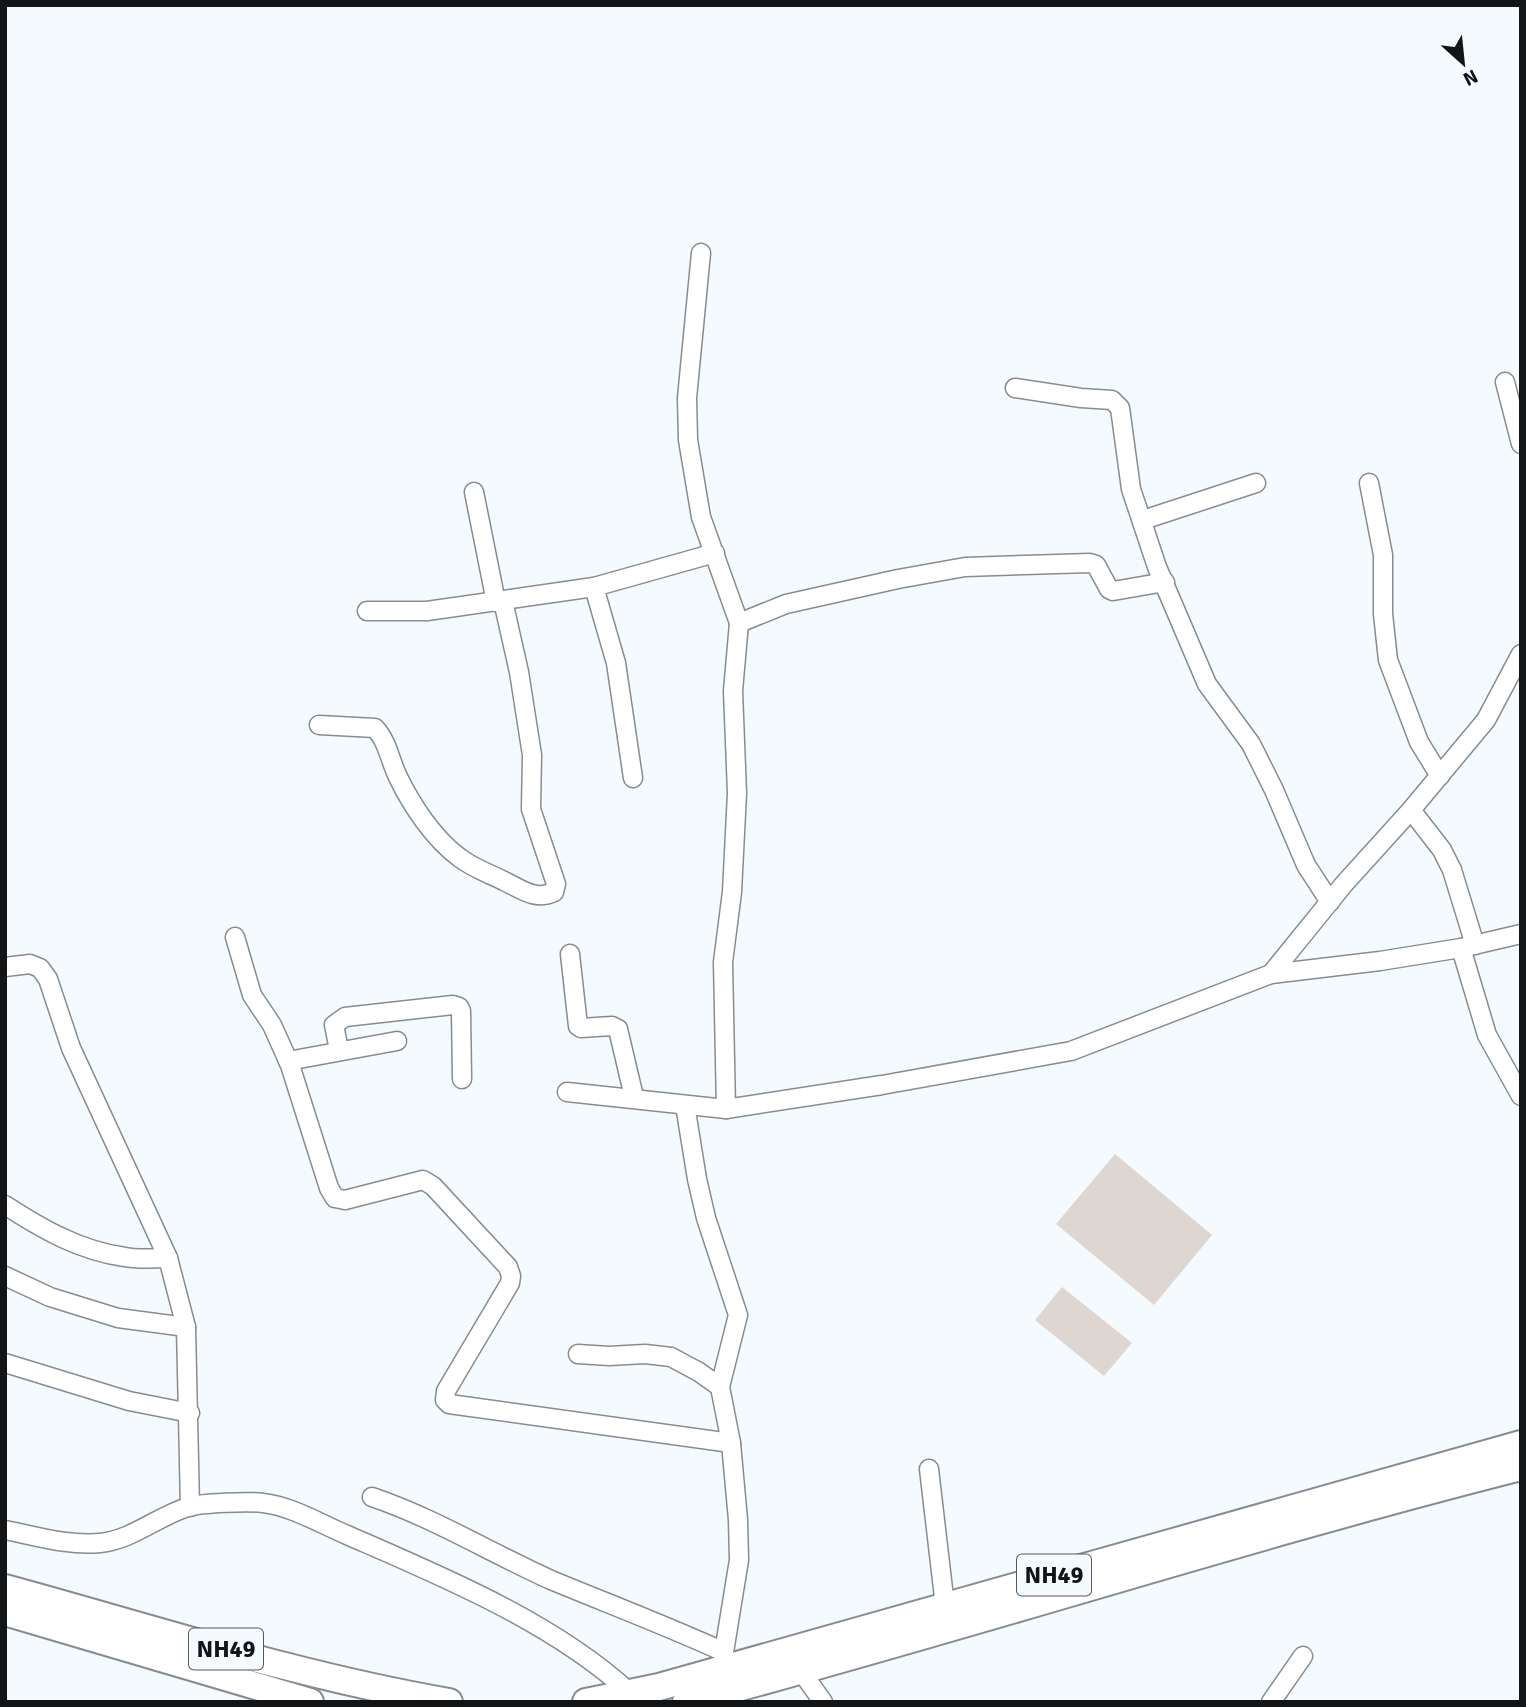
<svg xmlns="http://www.w3.org/2000/svg" width="1526" height="1707" viewBox="0 0 1526 1707" font-family="Signika,sans-serif">
	<style>
		.building { fill: #ddd6d1 }
		.lines { fill: none; stroke-linecap: round; stroke-linejoin: round }
		.minor-casing { stroke: #868c91; stroke-width: 21 }
		.highway-casing { stroke: #868c91; stroke-width: 30 }
		.minor { stroke: #fff; stroke-width: 18 }
		.highway { stroke: #fff; stroke-width: 26 }
		.labels { text-anchor: middle; dominant-baseline: central; stroke-width: 7; stroke-linejoin: round; paint-order: stroke }
		.shield { fill: #f5faff; stroke: #56595c; stroke-width: 2 }
		.shield-label { font-size: 24px; font-weight: bold; fill: #121416 }
	</style>
	<rect width="100%" height="100%" fill="#f5faff"/>
	<!-- building -->
	<g class="building">
		<path d="M1115,1154L1212,1235L1154,1305L1056,1224Z"/>
		<path d="M1062,1287L1132,1343L1104,1376L1035,1320Z"/>
	</g>
	<g class="lines">
		<!-- minor casing -->
		<g class="minor-casing">
			<g id="minor">
				<path d="M701,253L687,398L688,440L701,517L739,623L733,691L737,793L732,892L723,962L726,1109"/>
				<path d="M1505,382L1521,444"/>
				<path d="M1015,388L1081,398L1112,400L1120,408L1131,489L1157,567L1207,684L1251,744L1274,790L1306,865L1330,902"/>
				<path d="M1369,483L1383,555V614L1388,660L1419,742L1440,776"/>
				<path d="M474,492L496,602"/>
				<path d="M1143,520L1256,483"/>
				<path d="M594,587L616,663L633,778"/>
				<path d="M367,611H427L594,587L715,553"/>
				<path d="M739,623L786,604L898,579L965,567L1090,563L1096,565L1109,589L1113,591L1165,582"/>
				<path d="M319,725L375,728C388,742 390,761 398,777C412,806 434,839 460,858C473,868 490,874 504,881C521,889 535,901 554,892L556,884L531,809L532,755L519,672L503,601"/>
				<path d="M1411,810L1442,850L1452,870L1475,945"/>
				<path d="M235,937L252,995L272,1025L290,1065L329,1188L335,1198L345,1200L423,1180L433,1186L508,1267L511,1276L510,1283L446,1391L445,1400L449,1404L731,1443"/>
				<path d="M1461,948L1487,1035L1521,1096"/>
				<path d="M570,954L578,1026L581,1028L612,1026L618,1029L634,1097"/>
				<path d="M5,967L30,964L40,968L48,979L71,1048L168,1258L186,1327L190,1507"/>
				<path d="M1271,974L1344,884L1411,810L1486,720L1521,654"/>
				<path d="M339,1050L334,1025L345,1017L453,1005L459,1007L461,1011L462,1079"/>
				<path d="M288,1061L397,1041"/>
				<path d="M567,1092L726,1109L882,1085L1071,1051L1271,974L1380,961L1461,948L1521,934"/>
				<path d="M685,1105L697,1179L706,1218L738,1315L720,1387L731,1443L738,1520L739,1560L724,1652L725,1667"/>
				<path d="M5,1205C42,1229 80,1251 125,1257C139,1260 154,1258 168,1258"/>
				<path d="M5,1276L50,1297L118,1318L186,1327"/>
				<path d="M578,1354L609,1356L645,1354L671,1357L699,1372L720,1387"/>
				<path d="M5,1363L129,1401L190,1413"/>
				<path d="M929,1469L945,1606"/>
				<path d="M372,1497C434,1518 491,1553 551,1580C609,1604 667,1626 724,1652"/>
				<path d="M5,1530C36,1536 68,1546 100,1543C132,1540 158,1516 188,1507C201,1503 249,1501 263,1503C291,1506 321,1524 347,1535C441,1576 553,1622 629,1692"/>
				<path d="M801,1671L823,1702"/>
				<path d="M1271,1702L1303,1656"/>
			</g>
		</g>
		<!-- highway casing -->
		<g class="highway-casing">
			<g id="highway">
				<path d="M5,1588C152,1628 298,1676 449,1702"/>
				<path d="M5,1612L310,1702"/>
				<path d="M586,1702L659,1687L1521,1444"/>
				<path d="M686,1702C965,1628 1240,1538 1521,1467"/>
			</g>
		</g>
		<!-- minor -->
		<use href="#minor" class="minor"/>
		<!-- highway -->
		<use href="#highway" class="highway"/>
	</g>
	<g class="labels">
		<!-- shield labels -->
		<g class="shield">
			<rect x="1017" y="1554.5" width="74" height="41" rx="5"/>
			<rect x="189" y="1628.5" width="74" height="41" rx="5"/>
		</g>
		<g class="shield-label">
			<text x="1054" y="1575">NH49</text>
			<text x="226" y="1649">NH49</text>
		</g>
	</g>
	<!-- border -->
	<rect width="1526" height="1707" fill="none" stroke="#121416" stroke-width="14"/>
	<!-- north arrow -->
	<g transform="translate(1463 63) rotate(153)" stroke="#f5faff" stroke-width="5" paint-order="stroke">
	<path d="M0-5L12 26L0 18L-12 26Z" fill="#121416"/>
	<text y="-10" font-size="19" font-weight="bold" text-anchor="middle" fill="#121416">N</text>
	</g>
</svg>
